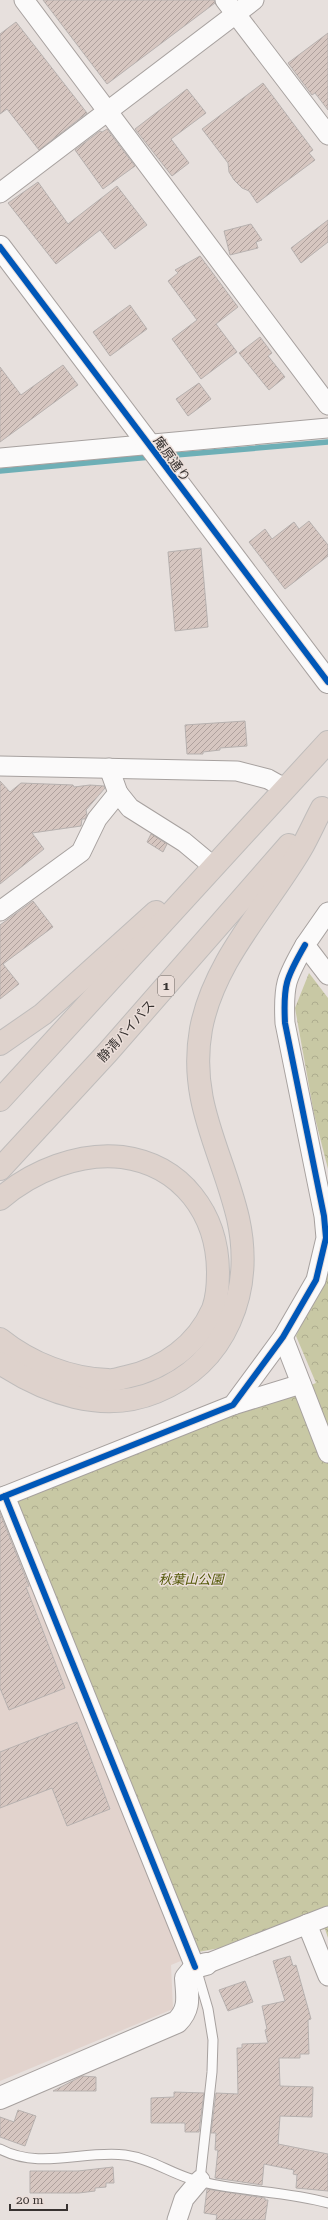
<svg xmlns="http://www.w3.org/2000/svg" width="328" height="2220" viewBox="0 0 328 2220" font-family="'Roboto Serif','Noto Sans JP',serif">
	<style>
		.built { fill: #e2d3cd }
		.park { fill: url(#park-crowns) }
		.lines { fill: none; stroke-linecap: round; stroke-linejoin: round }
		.stream { stroke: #6eafb6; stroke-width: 5.5 }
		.building { fill: url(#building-hatch); stroke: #b7b1af }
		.lane-casing { stroke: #a7a19f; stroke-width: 11 }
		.street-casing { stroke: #a7a19f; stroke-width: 21 }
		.secondary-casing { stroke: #a7a19f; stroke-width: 24 }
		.highway-casing { stroke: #bfbcbb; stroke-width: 24 }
		.lane { stroke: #fbfafa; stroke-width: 9 }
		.street { stroke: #fbfafa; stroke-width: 19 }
		.secondary { stroke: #fbfafa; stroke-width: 22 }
		.highway { stroke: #ded2cc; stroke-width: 22 }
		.cycleway-casing { stroke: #ebded9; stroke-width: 8 }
		.cycleway { stroke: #0057b8; stroke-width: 6 }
		.labels { text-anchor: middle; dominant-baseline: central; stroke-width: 3; stroke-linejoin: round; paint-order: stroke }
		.shield { fill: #ebded9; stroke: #6e6663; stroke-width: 1 }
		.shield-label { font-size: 12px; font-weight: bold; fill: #383331 }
		.street-label { font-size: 13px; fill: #383331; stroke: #ebded9 }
		.park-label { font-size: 13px; font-style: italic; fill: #525706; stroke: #ebded9 }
	</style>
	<defs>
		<pattern id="park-crowns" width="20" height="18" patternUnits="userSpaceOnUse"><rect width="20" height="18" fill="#c8c8a4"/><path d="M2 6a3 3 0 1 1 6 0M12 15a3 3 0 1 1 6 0" fill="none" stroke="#adac8e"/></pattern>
		<pattern id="building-hatch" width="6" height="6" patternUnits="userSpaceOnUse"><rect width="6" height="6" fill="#d6c6c0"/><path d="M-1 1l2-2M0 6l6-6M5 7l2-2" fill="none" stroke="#afa19d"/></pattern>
	</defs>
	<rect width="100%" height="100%" fill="#e7e0dd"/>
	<!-- built -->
	<path class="built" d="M0,1505L188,1958L171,1965L173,2009L0,2081Z"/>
	<!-- park -->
	<g class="park">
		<path d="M309,973L328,998V1169L314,1114L295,1008Z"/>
		<path d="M328,1271V1938L325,1929L198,1952L10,1501L316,1383L296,1336Z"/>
	</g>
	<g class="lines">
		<!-- stream -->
		<g class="stream">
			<path d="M164,456L328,442"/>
			<path d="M0,471L151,457"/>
		</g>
	</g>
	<!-- building -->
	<g class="building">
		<path d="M43,0H214L215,3L107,84Z"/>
		<path d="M16,22L87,113L39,150L7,109L0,114V34Z"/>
		<path d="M328,33V110L315,93L312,95L288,63Z"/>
		<path d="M263,83L313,150L309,153L315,160L257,203L249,191L242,188L234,180L229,172L228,163L202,129Z"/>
		<path d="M187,89L206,113L171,139L189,163L172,176L135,129Z"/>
		<path d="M107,129L135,166L103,189L75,150L100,131L102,132Z"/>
		<path d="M38,182L68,224L117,186L147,225L115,249L100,230L56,264L8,203Z"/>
		<path d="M328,220V242L301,263L291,248Z"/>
		<path d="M251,224L262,240L256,242L258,248L230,255L224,231Z"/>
		<path d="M200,256L238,307L216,324L237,352L201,379L172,339L197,320L168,281L178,273L175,270Z"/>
		<path d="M130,305L147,329L110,356L93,332Z"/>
		<path d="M260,337L272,353L268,356L285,377L269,390L239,353Z"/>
		<path d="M63,365L78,385L0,442V367L21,395Z"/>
		<path d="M199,383L211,399L188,416L176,399Z"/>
		<path d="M309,521L328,545V556L285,589L249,542L265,529L272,539L294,522L299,529Z"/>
		<path d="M201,548L208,627L175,631L168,552Z"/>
		<path d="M245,721L247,746L220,748V750L203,752V754H187L185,725Z"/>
		<path d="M0,781L10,792L21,783L73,785L74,787L90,785L104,786L105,788L86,810L87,815L85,819H82L81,826L32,833L44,849L0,884Z"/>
		<path d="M151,834L167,844L163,852L147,842Z"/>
		<path d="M33,901L53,927L3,964L19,984L0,999V925Z"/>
		<path d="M0,1513L29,1586L26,1587L65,1688L9,1710L0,1688Z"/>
		<path d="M77,1722L110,1809L67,1826L52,1788L0,1808V1752Z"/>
		<path d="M290,1956L293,1966L296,1965L311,2019L308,2020L309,2054H300V2058H279L280,2086L313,2087L312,2117L280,2116L278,2144L328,2154V2191L296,2188L297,2175L293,2174L294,2170L264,2164L262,2185L215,2178L218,2150H215L216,2133H211L216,2093L238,2094L237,2048H242V2044L268,2043L265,2030L267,2029L262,2006L285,2001L273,1961Z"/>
		<path d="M245,1981L253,2002L228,2011L219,1990Z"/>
		<path d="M82,2076L96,2077V2091H53Z"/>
		<path d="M174,2092L204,2093L199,2132H185V2123H151V2098L174,2097Z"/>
		<path d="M18,2110L36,2116L25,2146L0,2137V2117L14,2122Z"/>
		<path d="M113,2167L114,2183H106V2187L95,2188V2191L79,2193H30V2171H78Z"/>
		<path d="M207,2189L265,2198V2200H268L265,2220H216L217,2215L204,2213Z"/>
	</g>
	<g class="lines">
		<!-- lane casing -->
		<g class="lane-casing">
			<g id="lane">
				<path d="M196,1968L208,2009L213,2040L212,2072L200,2180"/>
				<path d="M0,2149C40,2170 83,2150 125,2155C148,2158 167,2171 188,2178C231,2192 284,2190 328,2203"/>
			</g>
		</g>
		<!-- street casing -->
		<g class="street-casing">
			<g id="street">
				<path d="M24,0L328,405"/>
				<path d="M225,0L328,135"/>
				<path d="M0,193L254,0"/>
				<path d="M0,458L328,428"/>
				<path d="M0,766L237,771L268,779L286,789"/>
				<path d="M118,793L130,808L184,842L214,867"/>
				<path d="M0,911L81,852L97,819L118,793L109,768"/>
				<path d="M328,912L305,945L328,975"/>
				<path d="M283,1337L328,1453"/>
				<path d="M233,1405L301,1384"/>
				<path d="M5,1496L195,1967"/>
				<path d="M0,1498L233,1405L283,1337L316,1280L326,1238L324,1216L285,1023C283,985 286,978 305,945"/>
				<path d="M307,1924L328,1976"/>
				<path d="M206,1964L328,1916"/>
				<path d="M177,2220L184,2199L200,2180"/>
			</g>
		</g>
		<!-- secondary casing -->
		<g class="secondary-casing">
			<g id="secondary">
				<path d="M0,247L328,682"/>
				<path d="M0,2098L177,2022C191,2008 187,1996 186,1978L195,1967L206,1964"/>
			</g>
		</g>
		<!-- highway casing -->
		<g class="highway-casing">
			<g id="highway">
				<path d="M0,1044L43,1014L156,912"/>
				<path d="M0,1100L328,742"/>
				<path d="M0,1169L108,1052L289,845"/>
				<path d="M0,1199C32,1171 80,1152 122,1157C182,1165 218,1214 218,1273C218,1284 217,1298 213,1309C197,1345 164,1369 126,1377C121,1378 114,1381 108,1380C70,1379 30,1363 0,1339"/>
				<path d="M0,1363C45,1393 103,1414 156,1392C227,1363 254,1291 238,1218C222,1150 188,1102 201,1029C214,960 267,907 301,849C309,835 315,821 322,808"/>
			</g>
		</g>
		<!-- lane -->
		<use href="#lane" class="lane"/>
		<!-- street -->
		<use href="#street" class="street"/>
		<!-- secondary -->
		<use href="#secondary" class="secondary"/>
		<!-- highway -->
		<use href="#highway" class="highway"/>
		<!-- cycleway casing -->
		<g class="cycleway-casing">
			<g id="cycleway">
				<path d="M0,247L328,682"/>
				<path d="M5,1496L195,1967"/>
				<path d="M0,1498L233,1405L283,1337L316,1280L326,1238L324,1216L285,1023C283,985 286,978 305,945"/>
			</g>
		</g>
		<!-- cycleway -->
		<use href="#cycleway" class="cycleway"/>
	</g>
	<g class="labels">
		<!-- shield labels -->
		<rect class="shield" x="158" y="976" width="16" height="20" rx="3"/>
		<g class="shield-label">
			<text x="166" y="986">1</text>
		</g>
		<!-- street labels -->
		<g class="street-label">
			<text transform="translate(172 459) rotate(54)">庵原通り</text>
			<text transform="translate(126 1031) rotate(-48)">静清バイパス</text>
		</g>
		<!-- park labels -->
		<g class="park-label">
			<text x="191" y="1579">秋葉山公園</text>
		</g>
	</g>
	<!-- scale -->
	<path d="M10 2204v6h57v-6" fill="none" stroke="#383331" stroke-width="2"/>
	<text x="16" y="2204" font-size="12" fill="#383331" stroke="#ebded9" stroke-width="3" paint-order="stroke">20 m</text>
</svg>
